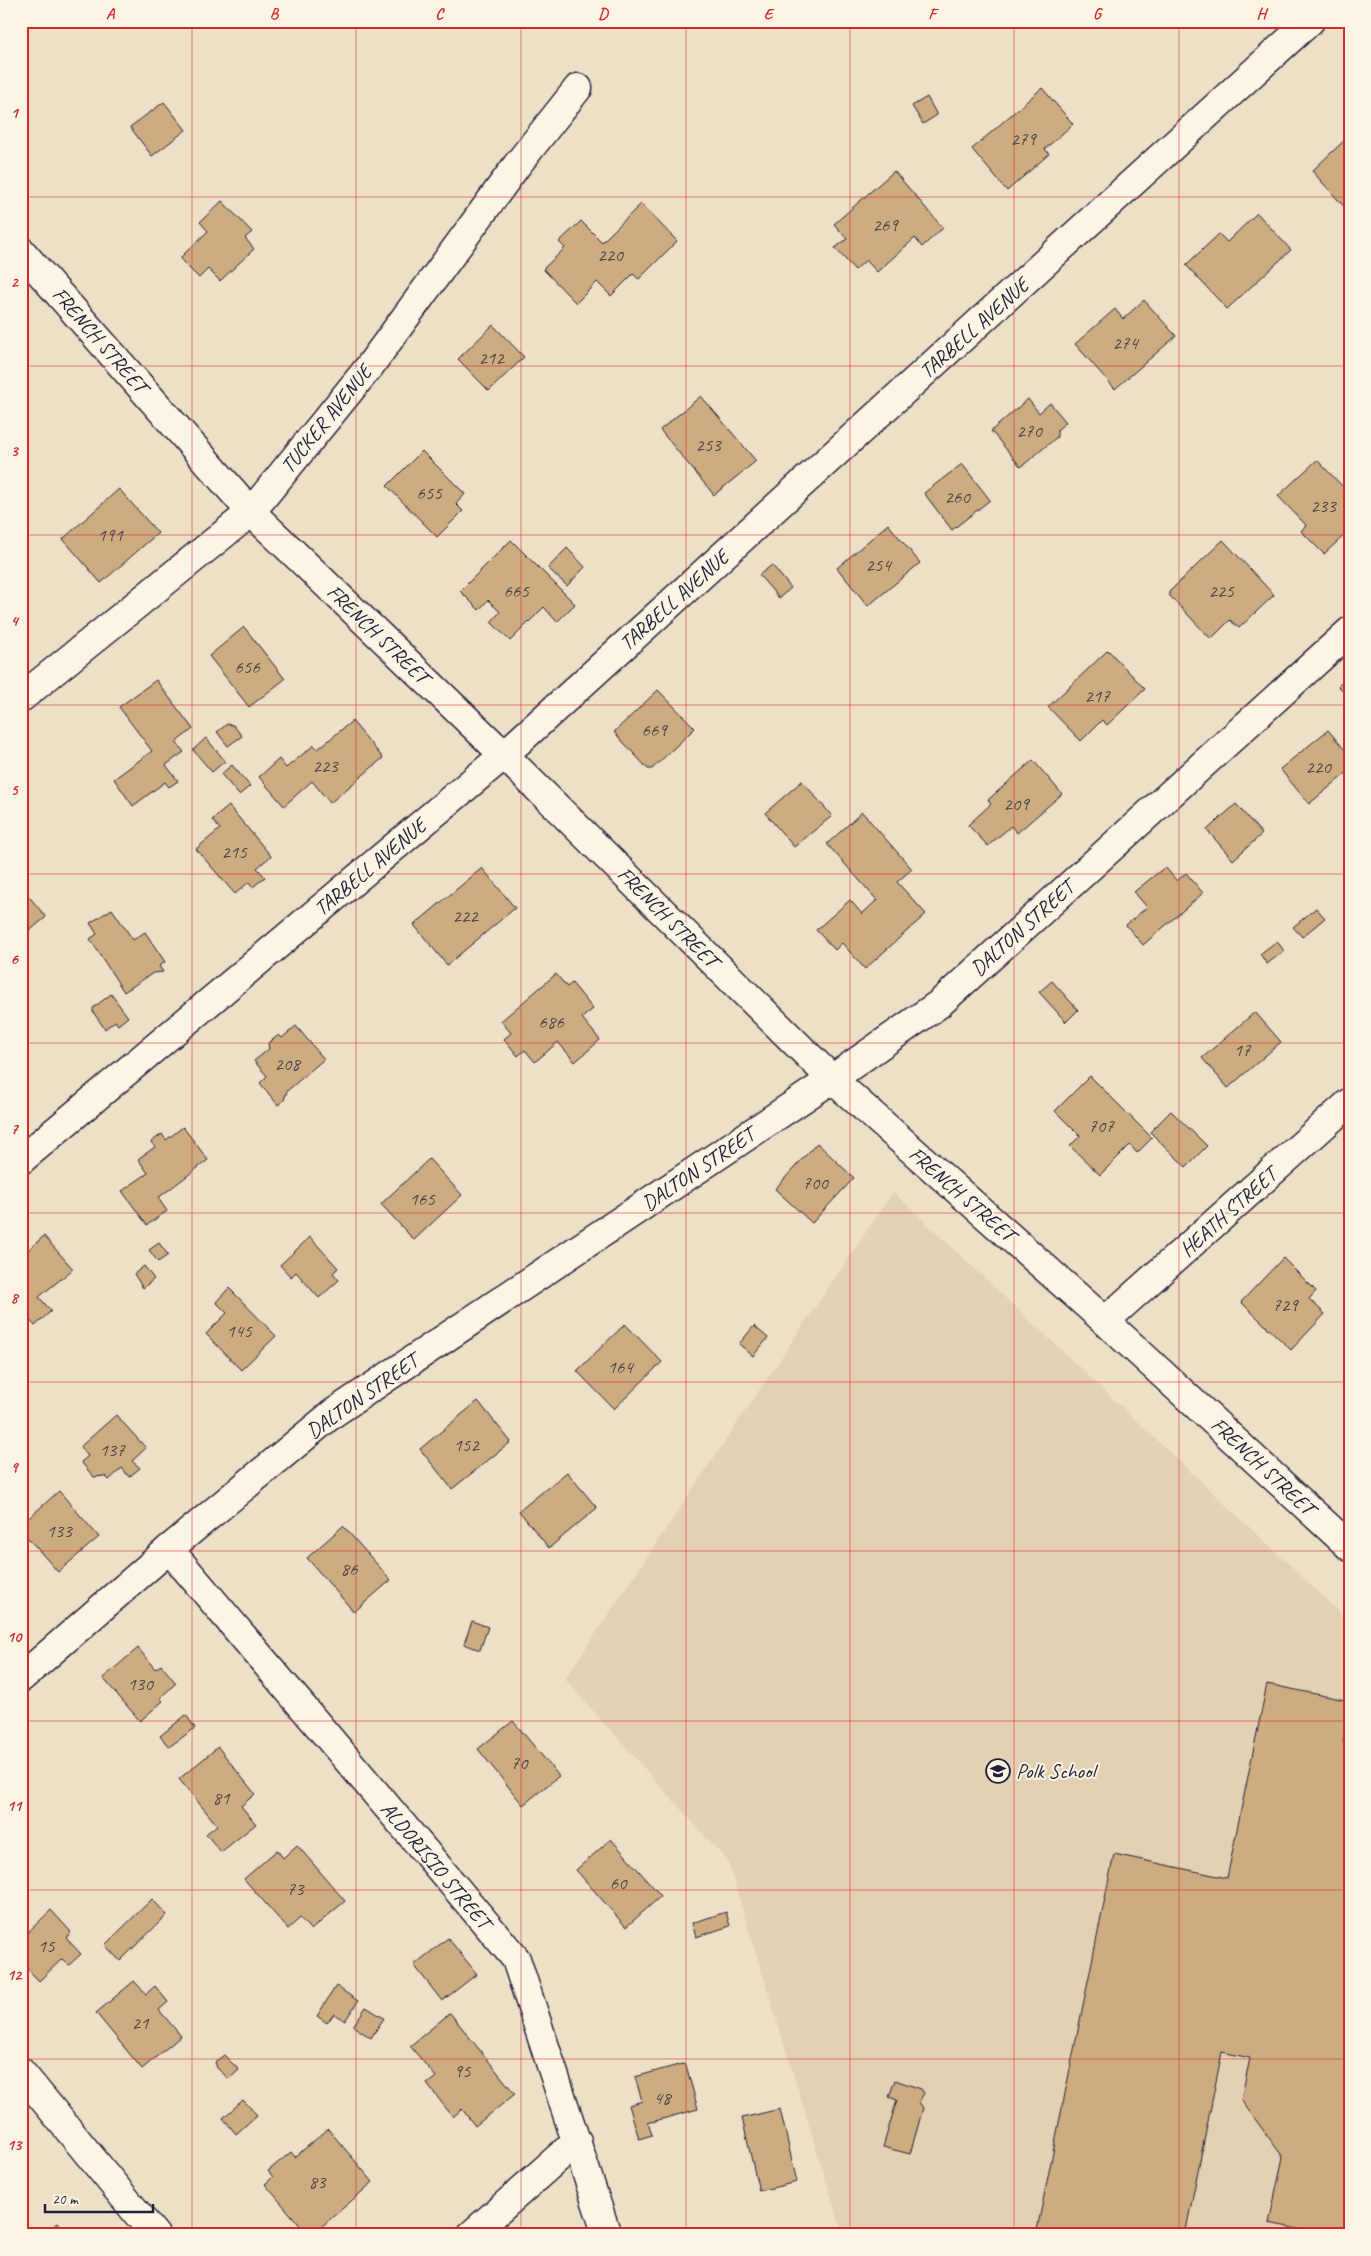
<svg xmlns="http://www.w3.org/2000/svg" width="1371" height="2256" viewBox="0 0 1371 2256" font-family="Caveat,sans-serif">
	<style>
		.built { fill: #e4d0b2 }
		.building { fill: #cdac80; stroke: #22223b }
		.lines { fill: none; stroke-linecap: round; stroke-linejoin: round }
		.minor-casing { stroke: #22223b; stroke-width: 31 }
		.minor { stroke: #fcf5e5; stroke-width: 28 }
		.grid { fill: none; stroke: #d62828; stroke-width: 1; stroke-opacity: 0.55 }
		.labels { text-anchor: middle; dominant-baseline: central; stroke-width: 4; stroke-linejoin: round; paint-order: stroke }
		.number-label { font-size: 19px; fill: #4d444c }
		.street-label { font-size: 21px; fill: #22223b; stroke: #fcf5e5 }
		.poi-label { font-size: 21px; fill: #22223b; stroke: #fcf5e5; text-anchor: start }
		.neatline { fill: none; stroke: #d62828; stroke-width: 2 }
		.grid-label { font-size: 16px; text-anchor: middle; font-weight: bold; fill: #d62828 }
	</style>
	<rect width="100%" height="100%" fill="#eedfc7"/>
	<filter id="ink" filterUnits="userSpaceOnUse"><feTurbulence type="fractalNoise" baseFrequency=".02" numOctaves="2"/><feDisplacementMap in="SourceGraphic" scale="10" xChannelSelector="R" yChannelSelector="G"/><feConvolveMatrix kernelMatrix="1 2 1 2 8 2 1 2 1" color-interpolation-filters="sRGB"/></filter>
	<g filter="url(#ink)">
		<!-- built -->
		<path class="built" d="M893,1192L1350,1622V2235H843L728,1862L565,1679Z"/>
		<!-- building -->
		<g class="building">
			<path d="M1042,88L1073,124L1045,149L1049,154L1007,191L972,149Z"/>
			<path d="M927,97L937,115L923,124L912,106Z"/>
			<path d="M164,102L186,130L152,156L130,127Z"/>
			<path d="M1350,135V212H1349L1312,171Z"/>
			<path d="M894,171L943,228L922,247L915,238L877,272L866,260L855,270L835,248L847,239L834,224Z"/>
			<path d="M222,201L252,232L245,238L254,249L220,281L208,269L199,278L182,261L181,257L208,231L200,222Z"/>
			<path d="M641,204L677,241L639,279L633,274L611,296L597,282L576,303L543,269L565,248L559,242L581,221L602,242Z"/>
			<path d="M1257,213L1291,250L1227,309L1186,265L1219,234L1227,242Z"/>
			<path d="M1144,300L1176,336L1115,389L1075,344L1115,309L1123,319Z"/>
			<path d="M493,325L524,357L489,391L458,359Z"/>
			<path d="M701,396L756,461L714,495L660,430Z"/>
			<path d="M1028,399L1039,413L1050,403L1066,422L1057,430V437L1021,467L991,431Z"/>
			<path d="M422,451L465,494L456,504L463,511L437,537L387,486Z"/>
			<path d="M1317,460L1350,494V530L1324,554L1301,531L1306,525L1278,496Z"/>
			<path d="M962,464L990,500L952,530L924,493Z"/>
			<path d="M119,489L158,533L101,583L63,539Z"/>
			<path d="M888,524L920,563L868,606L837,568Z"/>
			<path d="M511,540L575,604L557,622L544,607L510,641L491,622L500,612L488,600L479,610L460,591Z"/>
			<path d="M1223,540L1274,595L1239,628L1230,620L1211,639L1169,595V592Z"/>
			<path d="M567,548L585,567L567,586L548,568Z"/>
			<path d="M772,565L791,588L779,598L759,575Z"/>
			<path d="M244,627L285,679L249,707L209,656Z"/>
			<path d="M1108,650L1145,689L1107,725L1102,720L1081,741L1048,707Z"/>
			<path d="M1350,674V697L1338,686Z"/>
			<path d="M156,680L193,729L176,742L184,752L166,765L178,781L169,787L165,782L133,806L114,779L152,751L119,707Z"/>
			<path d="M658,690L695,728L652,769H648L614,732Z"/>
			<path d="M352,721L383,758L330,803L312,781L284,806L259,777L279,759L286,768L314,745L318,749Z"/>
			<path d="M227,724L233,725L242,736L228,746L217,732Z"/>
			<path d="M1328,730L1350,756V770L1309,804L1280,769Z"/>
			<path d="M206,738L225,761L212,772L193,750Z"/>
			<path d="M1033,760L1062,794L1017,833L1011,826L988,846L968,825L991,804L988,800Z"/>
			<path d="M232,765L250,786L239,795L221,774Z"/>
			<path d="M802,781L832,816L794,847L765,813Z"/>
			<path d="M1236,804L1262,834L1233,860L1207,830Z"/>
			<path d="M229,806L271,856L257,868L265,877L253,887L249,882L235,894L196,849L220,829L212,820Z"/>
			<path d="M862,812L912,869L897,882L926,914L865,969L842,943L835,950L816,930L850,900L862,914L877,900L827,844Z"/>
			<path d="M1165,867L1177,881L1186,873L1203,893L1143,945L1126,925L1147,907L1134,892Z"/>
			<path d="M482,868L515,908L447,965L414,925Z"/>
			<path d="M21,887L46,917L21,938Z"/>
			<path d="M1316,908L1325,918L1302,937L1293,927Z"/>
			<path d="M112,909L133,940L145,932L165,962L159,966L163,972L153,973L124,992L90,939L97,934L90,923Z"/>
			<path d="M1277,941L1284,951L1267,964L1260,954Z"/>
			<path d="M556,974L567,987L572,983L593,1009L582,1018L600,1040L575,1062L558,1042L535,1062L525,1050L518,1056L504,1039L511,1033L501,1021Z"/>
			<path d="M1052,981L1078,1010L1066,1022L1039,992Z"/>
			<path d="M111,994L128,1017L118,1025L115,1021L105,1029L93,1012V1008Z"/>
			<path d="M1255,1012L1281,1042L1228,1088L1202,1058Z"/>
			<path d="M296,1026L324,1059L287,1091L284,1100L278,1105L260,1083L267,1076L254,1061L269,1049L268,1043L279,1035L282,1038Z"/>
			<path d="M1090,1076L1152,1138L1137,1153L1130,1145L1100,1175L1070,1146L1080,1136L1055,1111Z"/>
			<path d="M1171,1111L1207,1146L1186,1167L1150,1132Z"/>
			<path d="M183,1127L208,1160L158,1198L167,1211L147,1225L122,1191L148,1173L138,1159L155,1147L151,1142L162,1134L166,1140Z"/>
			<path d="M817,1143L854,1178L812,1223L775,1189Z"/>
			<path d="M429,1159L462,1195L414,1240L381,1204Z"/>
			<path d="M44,1236L73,1269L39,1297L51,1311L35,1326L21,1310V1249L25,1247L28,1250Z"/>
			<path d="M310,1237L338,1268L333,1273L339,1280L319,1298L296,1272L291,1277L280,1265Z"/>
			<path d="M159,1243L168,1255L158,1262L149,1250Z"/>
			<path d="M1283,1258L1316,1291L1309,1299L1325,1314L1291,1350L1241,1302Z"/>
			<path d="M144,1266L154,1279L143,1288L134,1274Z"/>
			<path d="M229,1288L276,1336L241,1370L206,1334L227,1313L216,1302Z"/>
			<path d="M625,1324L662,1362L614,1409L577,1371Z"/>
			<path d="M754,1326L768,1338L753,1356L739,1344Z"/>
			<path d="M478,1401L511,1442L452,1489L420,1449Z"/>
			<path d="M116,1415L146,1448L132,1461L140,1468L129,1477L122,1468L109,1480L105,1476L94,1477L81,1462L88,1456L80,1447Z"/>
			<path d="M567,1472L597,1508L549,1548L519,1511Z"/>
			<path d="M59,1491L99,1537L58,1572L21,1530V1525Z"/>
			<path d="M343,1526L391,1580L354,1612L307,1558Z"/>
			<path d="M472,1621L488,1627L480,1650L464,1644Z"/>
			<path d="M138,1648L155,1669L161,1665L176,1683L160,1698L163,1701L140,1721L103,1678Z"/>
			<path d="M1267,1684L1350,1701L1343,1743L1350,1745V2235H1327L1269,2223L1283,2157L1241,2100L1250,2058L1222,2052L1185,2235H1036L1114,1854L1227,1878Z"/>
			<path d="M186,1715L195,1728L169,1747L160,1736Z"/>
			<path d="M513,1721L559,1776L523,1805L478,1749Z"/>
			<path d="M218,1747L255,1794L241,1806L256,1824L221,1852L206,1834L217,1825L179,1779Z"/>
			<path d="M611,1839L661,1896L626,1927L576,1870Z"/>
			<path d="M297,1845L345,1901L311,1930L300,1918L288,1929L244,1879L277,1850L283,1858Z"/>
			<path d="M152,1899L167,1915L120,1961L105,1945Z"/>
			<path d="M51,1910L71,1932L66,1938L81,1954L69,1965L62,1959L39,1981L21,1962V1939Z"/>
			<path d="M726,1912L730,1926L696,1937L692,1923Z"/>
			<path d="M448,1938L477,1974L442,2001L414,1965Z"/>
			<path d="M134,1981L146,1994L155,1986L168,2002L159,2010L181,2036L142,2069L96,2013Z"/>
			<path d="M336,1986L358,2001L345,2021L334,2014L327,2023L317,2016Z"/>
			<path d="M366,2007L384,2018L371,2038L353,2026Z"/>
			<path d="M450,2013L515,2094L475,2126L462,2109L453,2117L427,2084L436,2077L410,2046Z"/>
			<path d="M224,2055L239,2070L229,2079L217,2068L215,2062Z"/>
			<path d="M682,2064L686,2065L698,2109L648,2123L652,2135L639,2139L629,2105L642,2101L635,2077Z"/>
			<path d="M895,2080L921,2089L924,2093L919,2102L923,2108L910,2154L883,2147L897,2100L889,2097Z"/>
			<path d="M243,2100L257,2115L236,2134L223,2118Z"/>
			<path d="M780,2109L797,2182L759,2191L742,2118Z"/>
			<path d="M328,2129L373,2182L312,2235H308L265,2184L273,2177L268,2171L291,2152L295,2157Z"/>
			<path d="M58,2222L69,2235H43Z"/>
		</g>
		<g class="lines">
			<!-- minor casing -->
			<g class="minor-casing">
				<g id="minor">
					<path d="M21,251L251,512L504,755L832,1079L1105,1321L1350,1547"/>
					<path d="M21,698L251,512L369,367L517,165L578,88"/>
					<path d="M21,1160L504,755L1310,21"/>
					<path d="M1105,1321L1350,1102"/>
					<path d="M169,1549L516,1959L607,2235"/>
					<path d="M21,1678L169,1549L332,1414L832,1079L939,1004L1350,631"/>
					<path d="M21,2072L155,2235"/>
					<path d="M471,2235L577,2141"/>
				</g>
			</g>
			<!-- minor -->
			<use href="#minor" class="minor"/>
		</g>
	</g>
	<!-- grid -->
	<path class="grid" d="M192,21V2235M356,21V2235M521,21V2235M686,21V2235M850,21V2235M1014,21V2235M1179,21V2235M21,197H1350M21,366H1350M21,535H1350M21,705H1350M21,874H1350M21,1043H1350M21,1213H1350M21,1382H1350M21,1551H1350M21,1721H1350M21,1890H1350M21,2059H1350"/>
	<!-- icons -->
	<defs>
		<g id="school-ring" transform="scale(1.25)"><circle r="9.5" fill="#fcf5e5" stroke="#22223b" stroke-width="1.5"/><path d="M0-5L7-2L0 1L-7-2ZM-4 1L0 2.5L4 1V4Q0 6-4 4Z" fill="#22223b"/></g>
	</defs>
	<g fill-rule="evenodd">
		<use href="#school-ring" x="998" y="1771"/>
	</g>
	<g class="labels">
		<!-- number labels -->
		<g class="number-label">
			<text x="1023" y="139">279</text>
			<text x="885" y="225">269</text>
			<text x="610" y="255">220</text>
			<text x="1125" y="343">274</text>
			<text x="491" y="358">212</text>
			<text x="1029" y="431">270</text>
			<text x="708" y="445">253</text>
			<text x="429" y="493">655</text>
			<text x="957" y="497">260</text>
			<text x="1323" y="506">233</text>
			<text x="110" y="535">191</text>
			<text x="878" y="565">254</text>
			<text x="516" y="591">665</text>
			<text x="1221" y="591">225</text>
			<text x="247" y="667">656</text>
			<text x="1097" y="696">217</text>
			<text x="654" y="730">669</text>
			<text x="325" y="766">223</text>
			<text x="1318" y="767">220</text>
			<text x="1016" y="804">209</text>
			<text x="234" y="852">215</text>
			<text x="465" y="916">222</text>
			<text x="551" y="1022">686</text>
			<text x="1242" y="1050">17</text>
			<text x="287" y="1064">208</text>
			<text x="1101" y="1126">707</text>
			<text x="815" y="1183">700</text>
			<text x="422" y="1199">165</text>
			<text x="1285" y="1305">729</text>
			<text x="239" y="1331">145</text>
			<text x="620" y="1367">164</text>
			<text x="466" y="1445">152</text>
			<text x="112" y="1450">137</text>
			<text x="59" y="1531">133</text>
			<text x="349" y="1569">86</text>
			<text x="140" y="1684">130</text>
			<text x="519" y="1763">70</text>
			<text x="221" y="1798">81</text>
			<text x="618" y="1883">60</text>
			<text x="295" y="1889">73</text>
			<text x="46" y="1946">15</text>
			<text x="140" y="2023">21</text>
			<text x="462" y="2071">95</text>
			<text x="662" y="2098">48</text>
			<text x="317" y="2182">83</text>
		</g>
		<!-- street labels -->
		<g class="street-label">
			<text transform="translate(974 328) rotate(-42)">TARBELL AVENUE</text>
			<text transform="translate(100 340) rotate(49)">FRENCH STREET</text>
			<text transform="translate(326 419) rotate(-51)">TUCKER AVENUE</text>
			<text transform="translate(674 600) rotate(-42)">TARBELL AVENUE</text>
			<text transform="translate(378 634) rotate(44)">FRENCH STREET</text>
			<text transform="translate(370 867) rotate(-40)">TARBELL AVENUE</text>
			<text transform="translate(668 917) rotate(45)">FRENCH STREET</text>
			<text transform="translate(1022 928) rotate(-42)">DALTON STREET</text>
			<text transform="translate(698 1169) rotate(-34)">DALTON STREET</text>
			<text transform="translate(962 1194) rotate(41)">FRENCH STREET</text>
			<text transform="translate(1228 1212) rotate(-42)">HEATH STREET</text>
			<text transform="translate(362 1396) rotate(-35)">DALTON STREET</text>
			<text transform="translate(1263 1466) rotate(43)">FRENCH STREET</text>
			<text transform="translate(436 1865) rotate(50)">ALDORISIO STREET</text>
		</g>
		<!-- poi labels -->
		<g class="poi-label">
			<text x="1016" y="1771">Polk School</text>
		</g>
	</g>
	<!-- margin -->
	<rect width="1371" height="2256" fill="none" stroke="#fcf5e5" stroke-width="55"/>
	<!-- scale -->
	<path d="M45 2204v8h108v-8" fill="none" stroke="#22223b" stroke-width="2.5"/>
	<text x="52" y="2204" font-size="15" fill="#22223b" stroke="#fcf5e5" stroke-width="4" paint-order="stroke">20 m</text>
	<rect x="28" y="28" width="1316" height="2200" class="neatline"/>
	<g class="grid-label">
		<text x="110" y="19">A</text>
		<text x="274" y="19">B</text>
		<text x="439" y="19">C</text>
		<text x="603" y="19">D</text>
		<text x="768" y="19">E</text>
		<text x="932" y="19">F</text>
		<text x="1097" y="19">G</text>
		<text x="1261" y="19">H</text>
		<text x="14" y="118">1</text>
		<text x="14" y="287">2</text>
		<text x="14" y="456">3</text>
		<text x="14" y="626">4</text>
		<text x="14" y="795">5</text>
		<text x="14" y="964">6</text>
		<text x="14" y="1134">7</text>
		<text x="14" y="1303">8</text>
		<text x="14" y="1472">9</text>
		<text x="14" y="1642">10</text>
		<text x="14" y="1811">11</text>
		<text x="14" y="1980">12</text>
		<text x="14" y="2150">13</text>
	</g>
</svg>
